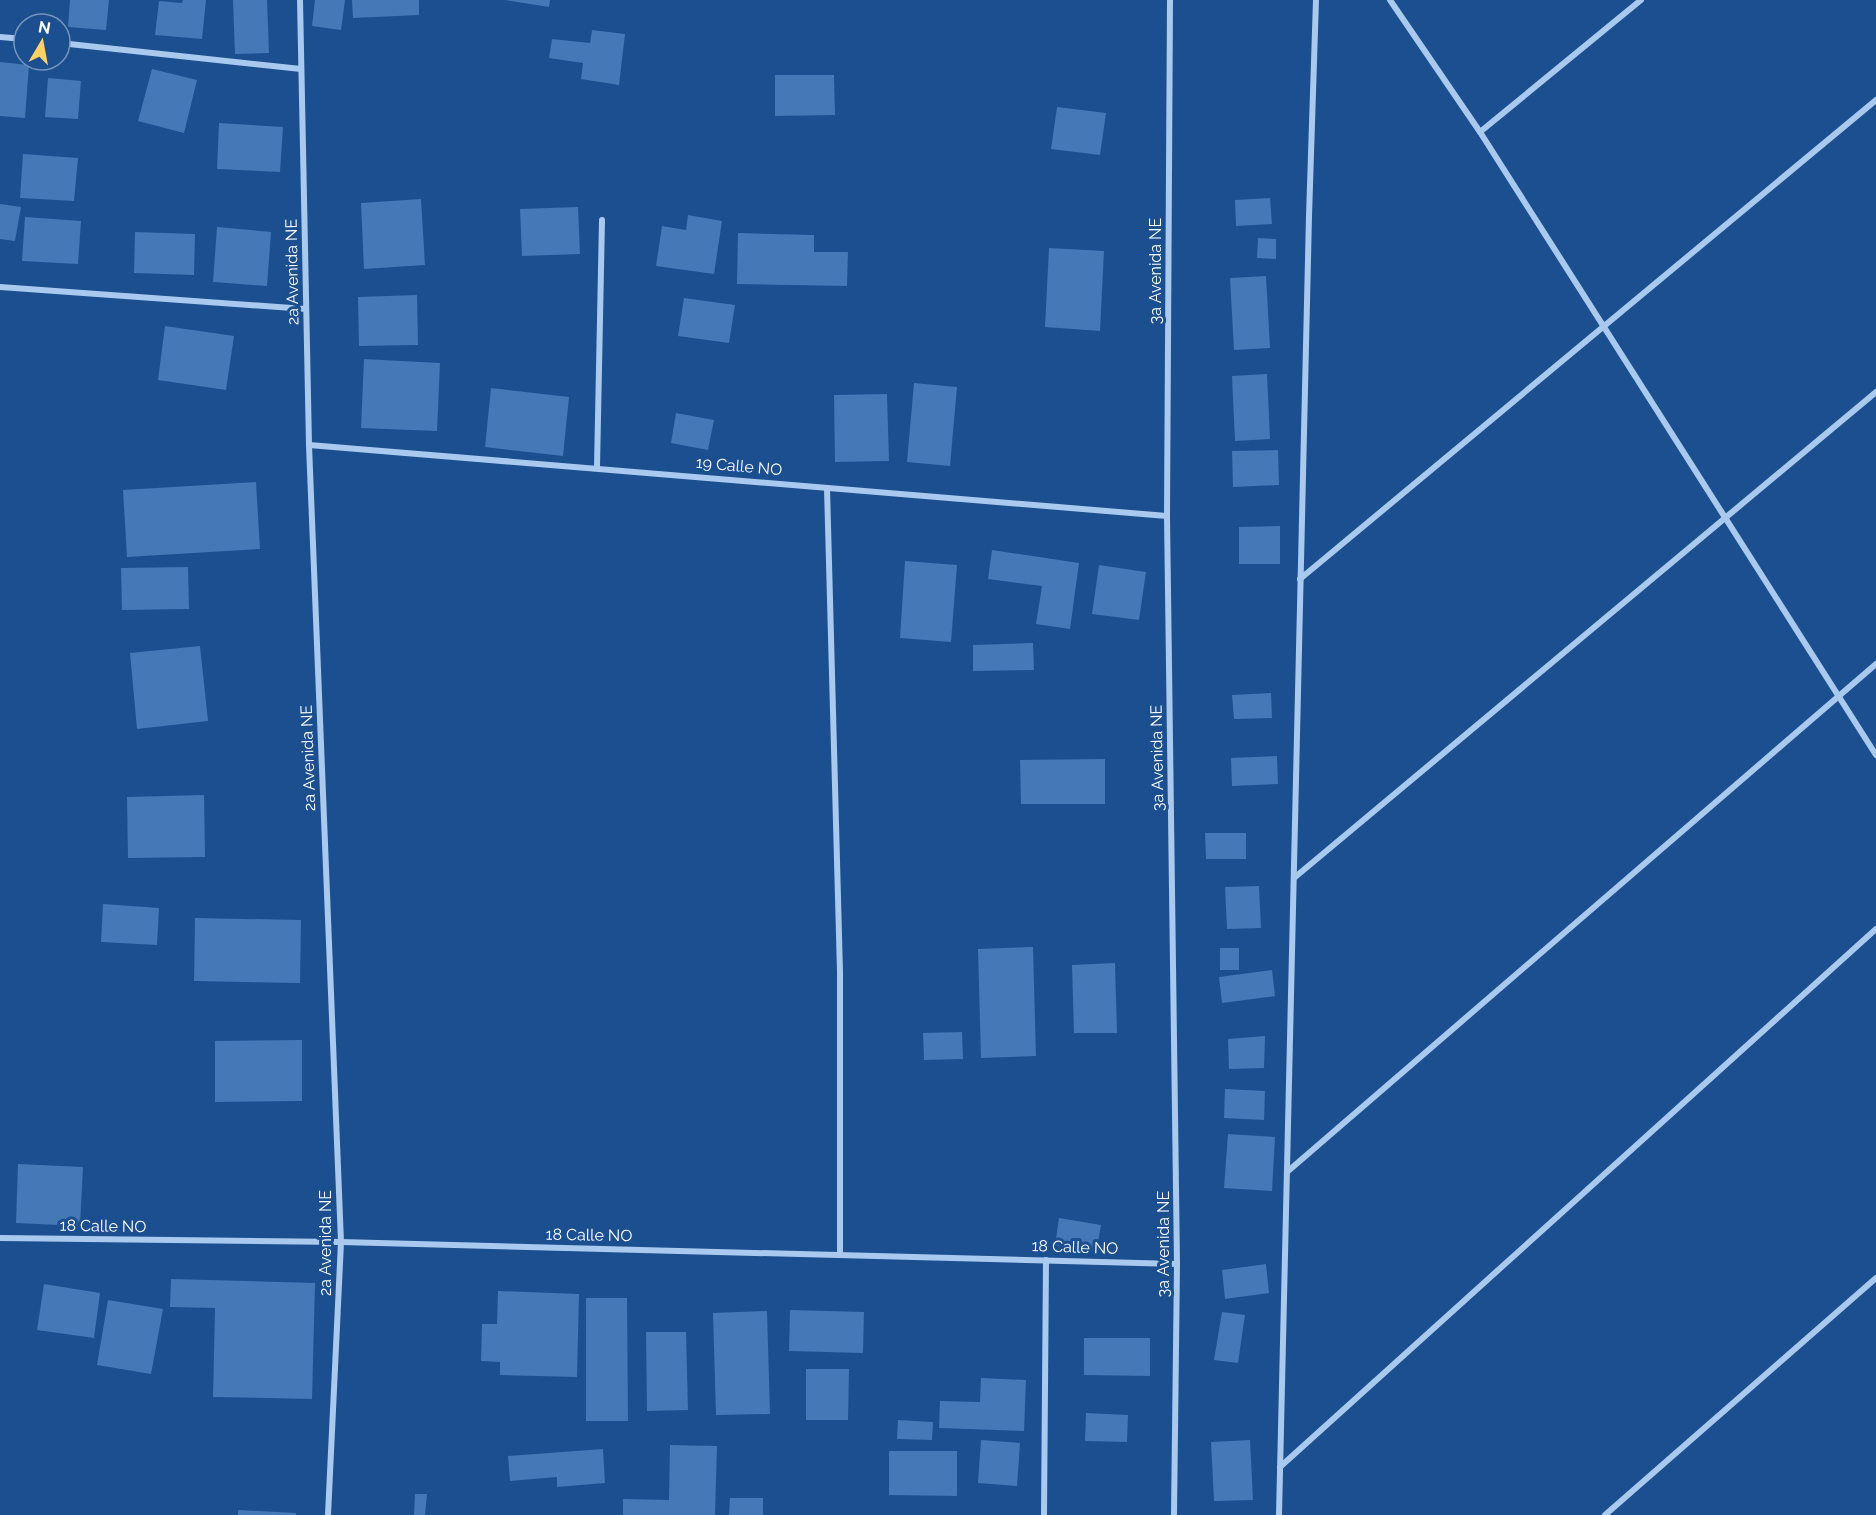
<svg xmlns="http://www.w3.org/2000/svg" width="1876" height="1515" viewBox="0 0 1876 1515" font-family="Raleway,sans-serif">
	<style>
		.building { fill: #4478b7 }
		.lines { fill: none; stroke-linecap: round; stroke-linejoin: round }
		.street { stroke: #a9c9ee; stroke-width: 6 }
		.labels { text-anchor: middle; dominant-baseline: central; stroke-width: 6; stroke-linejoin: round; paint-order: stroke }
		.street-label { font-size: 16px; fill: #fff; stroke: #1b4f8f }
	</style>
	<rect width="100%" height="100%" fill="#1b4f8f"/>
	<!-- building -->
	<g class="building">
		<path d="M70,0H109L106,30L68,27Z"/>
		<path d="M183,0H206L202,39L155,35L159,1L182,3Z"/>
		<path d="M233,0H267L269,53L235,54Z"/>
		<path d="M315,0H345L341,30L312,26Z"/>
		<path d="M352,0H419V15L353,18Z"/>
		<path d="M505,0H550L549,7Z"/>
		<path d="M592,30L625,34L619,85L581,79L583,63L549,58L552,39L590,43Z"/>
		<path d="M0,62L29,65L25,118L0,116Z"/>
		<path d="M152,69L197,80L184,133L138,121Z"/>
		<path d="M775,75H834L835,115L775,116Z"/>
		<path d="M48,78L81,81L78,119L45,117Z"/>
		<path d="M1057,107L1106,113L1100,155L1051,149Z"/>
		<path d="M219,123L283,127L280,172L217,169Z"/>
		<path d="M23,154L78,158L74,201L20,198Z"/>
		<path d="M1270,198L1272,224L1236,226L1235,200Z"/>
		<path d="M421,199L425,265L364,269L361,203Z"/>
		<path d="M0,204L21,207L15,241L0,239Z"/>
		<path d="M578,207L580,254L522,256L520,209Z"/>
		<path d="M688,215L722,221L714,274L656,266L662,226L686,230Z"/>
		<path d="M25,217L81,221L78,264L22,261Z"/>
		<path d="M217,227L271,232L267,286L213,282Z"/>
		<path d="M135,232L195,234L194,275L134,273Z"/>
		<path d="M738,233L814,235V252H848L847,286L737,284Z"/>
		<path d="M1258,238L1276,239V259L1257,258Z"/>
		<path d="M1049,248L1104,251L1100,331L1045,327Z"/>
		<path d="M1266,276L1270,348L1234,350L1230,278Z"/>
		<path d="M417,295L418,345L359,346L358,297Z"/>
		<path d="M684,298L735,305L729,343L678,336Z"/>
		<path d="M165,326L234,336L226,390L158,380Z"/>
		<path d="M364,359L440,363L437,431L361,428Z"/>
		<path d="M1267,374L1270,439L1235,441L1232,376Z"/>
		<path d="M914,383L957,387L950,466L907,462Z"/>
		<path d="M491,388L569,397L563,456L485,447Z"/>
		<path d="M887,394L889,461L835,462L834,395Z"/>
		<path d="M676,413L714,420L708,450L671,443Z"/>
		<path d="M1278,450L1279,485L1233,487L1232,451Z"/>
		<path d="M256,482L260,549L127,557L123,490Z"/>
		<path d="M1280,526V564H1239V527Z"/>
		<path d="M992,550L1079,563L1070,629L1036,624L1042,586L988,579Z"/>
		<path d="M905,561L957,565L951,642L900,638Z"/>
		<path d="M1099,565L1146,572L1139,620L1092,614Z"/>
		<path d="M188,567L189,609L122,610L121,568Z"/>
		<path d="M1033,643L1034,670L973,671V645Z"/>
		<path d="M200,646L208,721L137,729L130,653Z"/>
		<path d="M1271,693L1272,718L1234,719L1232,695Z"/>
		<path d="M1277,756L1278,784L1232,786L1231,758Z"/>
		<path d="M1105,759V804H1021L1020,760Z"/>
		<path d="M204,795L205,857L128,858L127,797Z"/>
		<path d="M1205,833H1246V859H1206Z"/>
		<path d="M1259,886L1261,928L1227,929L1225,887Z"/>
		<path d="M103,904L159,908L157,945L101,942Z"/>
		<path d="M195,918L301,920L300,983L194,981Z"/>
		<path d="M1033,947L1036,1056L981,1058L978,949Z"/>
		<rect x="1220" y="948" width="19" height="22"/>
		<path d="M1115,963L1117,1033H1074L1072,965Z"/>
		<path d="M1272,970L1275,996L1222,1003L1219,977Z"/>
		<path d="M962,1032L963,1059L924,1060L923,1033Z"/>
		<path d="M1265,1036L1264,1068L1229,1069L1228,1039Z"/>
		<path d="M302,1040V1101L215,1102V1041Z"/>
		<path d="M1225,1089L1265,1091L1264,1120L1224,1118Z"/>
		<path d="M1228,1134L1275,1137L1272,1191L1224,1188Z"/>
		<path d="M18,1164L83,1167L80,1226L16,1223Z"/>
		<path d="M1059,1218L1101,1225L1096,1253L1055,1245Z"/>
		<path d="M1266,1264L1269,1293L1225,1299L1222,1270Z"/>
		<path d="M171,1279L315,1283L312,1399L213,1397L215,1308L170,1307Z"/>
		<path d="M44,1284L100,1293L94,1338L37,1330Z"/>
		<path d="M498,1291L579,1294L577,1377L500,1375V1362L481,1361L482,1324H497Z"/>
		<path d="M586,1298H627L628,1421H586Z"/>
		<path d="M108,1300L163,1309L151,1374L97,1365Z"/>
		<path d="M790,1310L864,1312L863,1353L789,1351Z"/>
		<path d="M767,1311L770,1414L716,1415L713,1313Z"/>
		<path d="M1222,1312L1245,1315L1238,1363L1214,1360Z"/>
		<path d="M646,1332H686L688,1410L647,1411Z"/>
		<path d="M1084,1338H1150V1376L1084,1375Z"/>
		<path d="M806,1369H849L848,1420H806Z"/>
		<path d="M981,1378L1026,1380L1024,1431L939,1428L940,1401L980,1402Z"/>
		<path d="M1086,1413L1128,1415L1127,1442L1085,1441Z"/>
		<path d="M898,1420L933,1422L932,1440L897,1439Z"/>
		<path d="M981,1440L1020,1443L1017,1486L978,1483Z"/>
		<path d="M1250,1440L1253,1500L1214,1501L1211,1442Z"/>
		<path d="M670,1445L717,1446L715,1515H623V1499L669,1500Z"/>
		<path d="M603,1449L605,1483L557,1487V1477L510,1481L508,1456Z"/>
		<path d="M889,1451H957V1496L889,1495Z"/>
		<path d="M415,1494H427L425,1515H414Z"/>
		<path d="M730,1498H763V1515H729Z"/>
		<path d="M238,1510L296,1513V1515H238Z"/>
	</g>
	<g class="lines">
		<!-- street -->
		<g class="street">
			<path d="M300,0L309,445L341,1242L328,1515"/>
			<path d="M1170,0L1167,516L1177,1264L1174,1515"/>
			<path d="M1390,0L1480,132L1876,755"/>
			<path d="M0,37L24,39"/>
			<path d="M60,43L301,69"/>
			<path d="M1480,132L1641,0"/>
			<path d="M0,287L306,309"/>
			<path d="M309,445L1167,516"/>
			<path d="M597,467L602,220"/>
			<path d="M827,488L840,972V1255"/>
			<path d="M1300,579L1876,100"/>
			<path d="M1294,878L1876,392"/>
			<path d="M1287,1172L1876,664"/>
			<path d="M0,1238L341,1242L1177,1264"/>
			<path d="M1280,1467L1876,929"/>
			<path d="M1044,1515L1046,1260"/>
			<path d="M1279,1515L1309,216L1316,0"/>
			<path d="M1605,1515L1876,1278"/>
		</g>
	</g>
	<g class="labels">
		<!-- street labels -->
		<g class="street-label">
			<text transform="translate(1155 271) rotate(-90)">3a Avenida NE</text>
			<text transform="translate(292 272) rotate(-91)">2a Avenida NE</text>
			<text transform="translate(739 466) rotate(5)">19 Calle NO</text>
			<text transform="translate(308 758) rotate(-92)">2a Avenida NE</text>
			<text transform="translate(1157 758) rotate(-91)">3a Avenida NE</text>
			<text transform="translate(103 1226) rotate(1)">18 Calle NO</text>
			<text transform="translate(589 1235) rotate(1)">18 Calle NO</text>
			<text transform="translate(325 1243) rotate(-90)">2a Avenida NE</text>
			<text transform="translate(1163 1244) rotate(-90)">3a Avenida NE</text>
			<text transform="translate(1075 1247) rotate(2)">18 Calle NO</text>
		</g>
	</g>
	<!-- north arrow -->
	<g transform="translate(42 42) rotate(10)"><circle r="28" fill="#1b4f8f" stroke="#7695bc" stroke-width="1.5"/>
	<path d="M0-4.5L10 22L0 15L-10 22Z" fill="#ffd166"/>
	<text y="-9" font-size="16" font-weight="bold" text-anchor="middle" fill="#ffffff">N</text>
	</g>
</svg>
